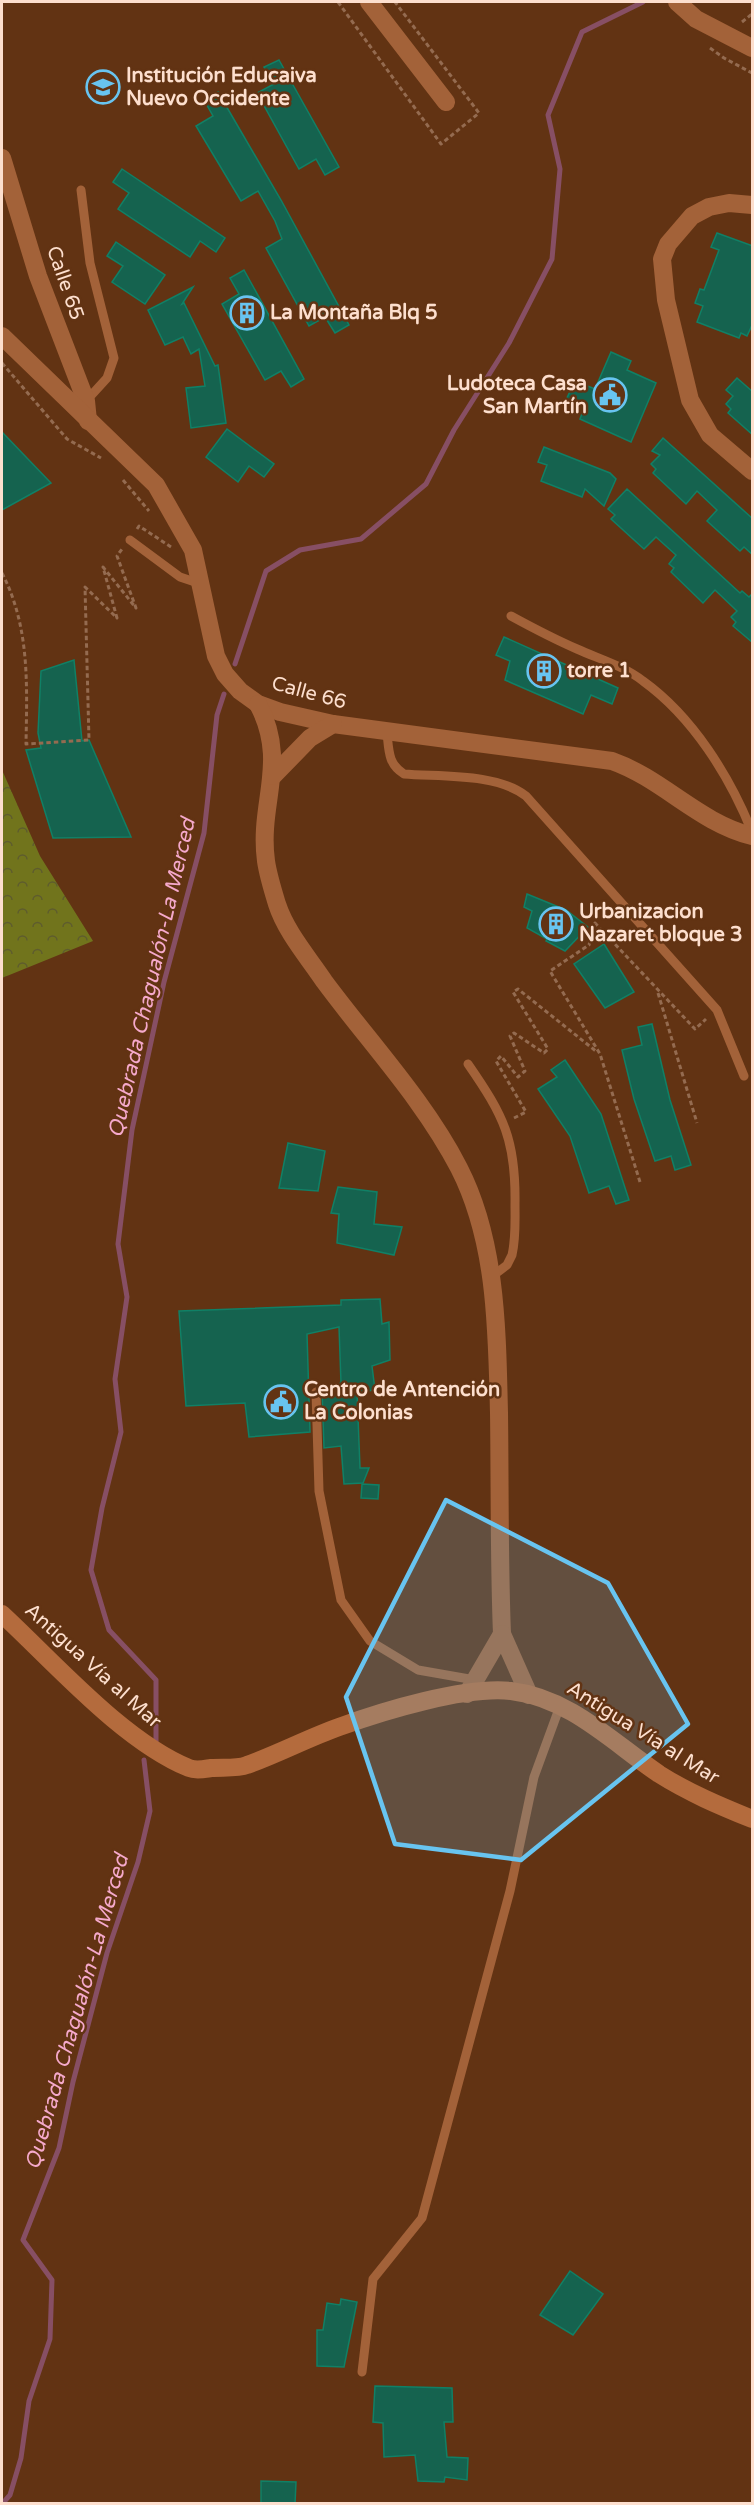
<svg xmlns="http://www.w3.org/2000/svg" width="754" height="2505" viewBox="0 0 754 2505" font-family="'Varela Round',sans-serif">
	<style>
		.forest { fill: url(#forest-crowns) }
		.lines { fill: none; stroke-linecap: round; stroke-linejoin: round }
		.stream { stroke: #874f64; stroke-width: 5 }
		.building { fill: #15634f; stroke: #108066; stroke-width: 1.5 }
		.path { stroke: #946b50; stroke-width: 3; stroke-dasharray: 4.5 3; stroke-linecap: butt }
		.lane { stroke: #a36239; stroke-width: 9 }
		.street { stroke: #a36239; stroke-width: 18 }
		.secondary { stroke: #b46b3d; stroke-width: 18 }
		.marked { fill: #68c4f0; fill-opacity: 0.2; stroke: #68c4f0; stroke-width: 4.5; stroke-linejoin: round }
		.labels { text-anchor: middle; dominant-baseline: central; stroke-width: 5; stroke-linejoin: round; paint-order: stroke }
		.poi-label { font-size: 20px; font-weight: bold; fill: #fddfce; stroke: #623313; text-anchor: start }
		.street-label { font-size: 20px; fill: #fddfce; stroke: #623313 }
		.water-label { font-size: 21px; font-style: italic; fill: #f5a9cb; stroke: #623313 }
	</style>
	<defs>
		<pattern id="forest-crowns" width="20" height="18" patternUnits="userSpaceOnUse" patternTransform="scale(1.5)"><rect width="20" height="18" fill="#71741c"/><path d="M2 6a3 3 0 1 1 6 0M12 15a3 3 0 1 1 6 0" fill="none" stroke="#5e5c2d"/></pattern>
	</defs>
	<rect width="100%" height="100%" fill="#623313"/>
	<!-- forest -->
	<path class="forest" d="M2,770L40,856L93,941L2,978Z"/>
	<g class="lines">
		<!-- stream -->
		<g class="stream">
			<path d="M235,664L266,571L300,550L361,539L426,484L454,430L509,343L552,259L560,169L548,115L582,32L643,2"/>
			<path d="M156,1745V1680L109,1630L91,1570L102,1508L121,1432L115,1379L127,1297L118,1244L132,1130L164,982L204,833L217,715L224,694"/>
			<path d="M2,2504L10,2495L21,2458L29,2401L50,2339L52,2280L23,2240L59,2148L73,2082L107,1953L138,1862L150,1811L144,1760"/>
		</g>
	</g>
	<!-- building -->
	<g class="building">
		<path d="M279,60L339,167L325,175L316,159L299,169L257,93L274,84L264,67Z"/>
		<path d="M218,92L281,200L349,325L335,333L325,317L309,326L266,248L282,239L275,221L258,191L241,201L196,126L213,116L204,100Z"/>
		<path d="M122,169L225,238L216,252L200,241L190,257L118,209L129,193L113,182Z"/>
		<path d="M717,233L753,246V323L747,336L741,333L739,338L697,322L703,306L695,303L700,289L704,290L719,250L711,247Z"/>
		<path d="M116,242L165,275L145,304L112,282L123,266L107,256Z"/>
		<path d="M244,270L304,379L291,387L281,371L265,380L222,304L239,294L230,278Z"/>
		<path d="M193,287L182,304L184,303L215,366L218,365L226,423L191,428L186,388L205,386L199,349L191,354L183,337L165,345L148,310Z"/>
		<path d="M611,352L631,361L627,370L656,383L631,442L580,419L584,408L566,400L575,381L595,389Z"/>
		<path d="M737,378L753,392V435L728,413L731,409L726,404L733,396L726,390Z"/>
		<path d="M227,429L274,464L264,477L249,466L238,482L206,457Z"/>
		<path d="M2,432L51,483L2,510Z"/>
		<path d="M663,438L753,519V555L744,547L740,551L707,521L717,510L697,491L686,504L653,473L656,469L651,464L660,455L652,451Z"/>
		<path d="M544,447L610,473L616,479L604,506L585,489L582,497L541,481L547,465L538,462Z"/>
		<path d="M627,489L740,593L742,591L749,597L753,593V643L733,626L736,622L731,617L737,611L715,590L703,603L671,572L674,568L669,564L676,555L656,537L644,549L611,519L615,515L608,509Z"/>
		<path d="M504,637L618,688L612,704L591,695L583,714L505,680L510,661L496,655Z"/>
		<path d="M74,660L82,741L89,740L131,837L53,838L26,750L41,748L38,733L41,671Z"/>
		<path d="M527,894L566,910L588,927L565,951L546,941L547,939L527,928L532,911L524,907Z"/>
		<path d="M604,944L634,992L605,1008L574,964Z"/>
		<path d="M652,1024L670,1100L691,1165L675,1170L671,1156L655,1161L634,1099L622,1050L642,1045L638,1027Z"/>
		<path d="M565,1060L601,1114L629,1200L616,1204L609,1186L589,1193L570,1136L538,1089L557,1077L551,1070Z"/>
		<path d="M288,1143L325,1151L318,1191L279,1188Z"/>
		<path d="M338,1187L377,1192L374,1224L402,1227L394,1255L337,1243L339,1214L331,1213Z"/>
		<path d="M380,1299L382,1324L389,1322L390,1360L372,1366L375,1390L357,1392L360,1468H369L363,1483L344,1484L341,1446L324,1448L322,1390L341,1383L339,1327L307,1334L310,1432L249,1437L245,1403L186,1406L179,1311L341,1305V1300Z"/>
		<path d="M362,1484L379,1485L378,1499L361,1498Z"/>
		<path d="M570,2271L603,2294L573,2335L540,2315Z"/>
		<path d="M341,2299L357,2302L344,2367L317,2366V2330H323L327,2303L340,2305Z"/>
		<path d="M375,2386L452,2388L453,2422H444L447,2457L468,2458L467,2480L445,2477L444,2482L418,2481L415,2455L384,2457L383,2423L373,2422Z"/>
		<path d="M261,2481L296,2482L295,2504H261Z"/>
	</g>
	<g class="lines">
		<!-- path -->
		<g class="path">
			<path d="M338,2L441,144L479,113L395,2"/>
			<path d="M742,22L752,14"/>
			<path d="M710,48L724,58L752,73"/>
			<path d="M2,363L67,439L101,458"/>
			<path d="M123,480L149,511"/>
			<path d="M137,529L139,526L171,547"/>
			<path d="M2,573C30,627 27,685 26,744L89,740L85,587L117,618L103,567L136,608L117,556L122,549"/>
			<path d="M658,993L697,1123"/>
			<path d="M514,1118L526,1112L496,1061L501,1056L518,1077L525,1071L510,1036L514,1033L544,1053L548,1049L513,992L518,989L597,1052"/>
			<path d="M640,1182L600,1054L550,971L589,945L595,923L695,1029L706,1019"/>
		</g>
		<!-- lane -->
		<g class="lane">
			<path d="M81,190L90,263L114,358L107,378L86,401"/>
			<path d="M130,540L180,577L201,584"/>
			<path d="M511,616C533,628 554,639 577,649C599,659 624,666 643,681C693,717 730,777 752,832"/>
			<path d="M387,733C389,751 388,764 404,774C441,777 497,773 526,796L717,1010L744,1076"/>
			<path d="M468,1064C504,1116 516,1140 515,1204C515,1221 516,1238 512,1255L507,1265L490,1278"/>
			<path d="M316,1392L319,1491L341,1600L370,1641L418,1670L475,1680"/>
			<path d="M362,2372L373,2279L422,2218L510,1891L534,1777L560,1706"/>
		</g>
		<!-- street -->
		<g class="street">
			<path d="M369,2L446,102"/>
			<path d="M677,2L696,19L752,48"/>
			<path d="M2,158L38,276L86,401L88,421"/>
			<path d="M752,205L729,203L709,207L692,216L668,244L662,259L666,300L690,400L710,435L752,471"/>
			<path d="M2,336L156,485L193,550L216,656L225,674L240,691L258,704L280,712L333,724L612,761C663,779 699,823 752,836"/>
			<path d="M258,704C289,763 258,802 266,861C268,875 273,891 277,904C286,932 308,957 324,981C369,1042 424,1100 459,1168C497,1242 497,1332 499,1413C500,1487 499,1560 502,1634"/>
			<path d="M273,776L310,738L333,724"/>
			<path d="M467,1694L502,1634L529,1695"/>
		</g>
		<!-- secondary -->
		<path class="secondary" d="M2,1614C55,1663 123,1741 189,1768C196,1771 204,1769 211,1768C222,1767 237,1769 247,1765C278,1754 308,1738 339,1727C383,1711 465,1686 511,1691C570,1698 612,1742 659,1774C689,1793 720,1806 752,1819"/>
	</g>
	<!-- marked area -->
	<path class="marked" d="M446,1500L608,1583L688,1724L521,1860L395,1844L346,1697Z"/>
	<!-- icons -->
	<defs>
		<g id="school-ring" transform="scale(1.725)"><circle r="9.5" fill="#623313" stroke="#68c4f0" stroke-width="1.5"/><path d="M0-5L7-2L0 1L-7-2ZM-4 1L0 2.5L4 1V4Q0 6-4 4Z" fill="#68c4f0"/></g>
		<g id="building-ring" transform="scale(1.725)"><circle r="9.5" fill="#623313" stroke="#68c4f0" stroke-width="1.5"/><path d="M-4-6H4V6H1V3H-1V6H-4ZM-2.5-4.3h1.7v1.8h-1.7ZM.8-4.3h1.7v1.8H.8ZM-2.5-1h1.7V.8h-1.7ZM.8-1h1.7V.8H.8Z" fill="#68c4f0"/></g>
		<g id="civic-ring" transform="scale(1.725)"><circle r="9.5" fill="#623313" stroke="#68c4f0" stroke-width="1.5"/><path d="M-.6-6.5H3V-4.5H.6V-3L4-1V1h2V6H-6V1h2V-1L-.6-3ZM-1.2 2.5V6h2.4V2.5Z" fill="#68c4f0"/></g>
	</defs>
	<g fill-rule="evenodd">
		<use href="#school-ring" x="103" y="87"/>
		<use href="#building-ring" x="247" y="313"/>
		<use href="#civic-ring" x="610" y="395"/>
		<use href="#building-ring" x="544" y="671"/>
		<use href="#building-ring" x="556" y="924"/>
		<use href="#civic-ring" x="281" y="1402"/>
	</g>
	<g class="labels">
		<!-- poi labels -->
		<g class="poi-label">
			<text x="126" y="76">Institución Educaiva<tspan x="126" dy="23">Nuevo Occidente</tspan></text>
			<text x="270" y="313">La Montaña Blq 5</text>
			<text x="587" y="384" text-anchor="end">Ludoteca Casa<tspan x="587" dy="23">San Martín</tspan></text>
			<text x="567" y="671">torre 1</text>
			<text x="579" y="912">Urbanizacion<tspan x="579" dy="23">Nazaret bloque 3</tspan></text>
			<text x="304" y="1390">Centro de Antención<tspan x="304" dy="23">La Colonias</tspan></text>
		</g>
		<!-- street labels -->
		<g class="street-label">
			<text transform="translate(65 283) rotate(71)">Calle 65</text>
			<text transform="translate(309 693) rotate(15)">Calle 66</text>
			<text transform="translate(93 1666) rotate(42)">Antigua Vía al Mar</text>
			<text transform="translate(643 1733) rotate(32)">Antigua Vía al Mar</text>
		</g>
		<!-- water labels -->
		<g class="water-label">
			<text transform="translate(152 978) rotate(-77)">Quebrada Chagualón-La Merced</text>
			<text transform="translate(77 2012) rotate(-74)">Quebrada Chagualón-La Merced</text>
		</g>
	</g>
	<!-- border -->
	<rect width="754" height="2505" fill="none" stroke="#fddfce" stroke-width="6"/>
</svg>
